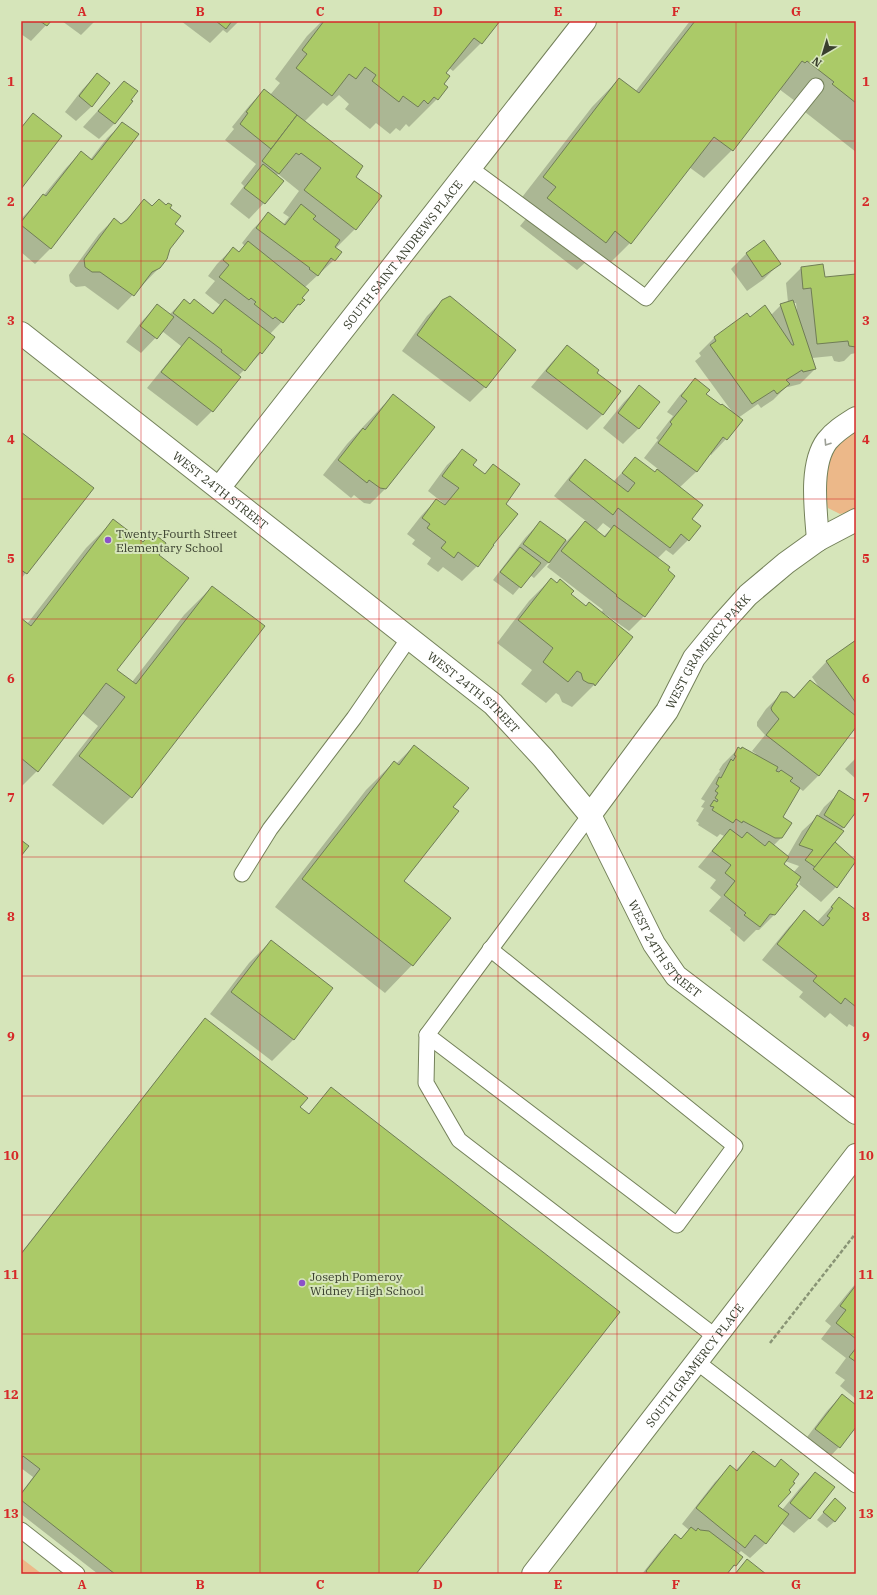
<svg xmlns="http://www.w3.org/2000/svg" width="877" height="1595" viewBox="0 0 877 1595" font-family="'IBM Plex Serif',serif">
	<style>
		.green { fill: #ecb889 }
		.shadow { fill: #0003; fill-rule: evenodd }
		.building { fill: #abca68; stroke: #707d56 }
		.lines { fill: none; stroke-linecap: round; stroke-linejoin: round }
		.lane-casing { stroke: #74815a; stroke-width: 17 }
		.street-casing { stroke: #74815a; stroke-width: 24 }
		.secondary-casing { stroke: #74815a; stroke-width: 24 }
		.path { stroke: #899475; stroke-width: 2.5; stroke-dasharray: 4 2; stroke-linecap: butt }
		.lane { stroke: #fff; stroke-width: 15 }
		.street { stroke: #fff; stroke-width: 22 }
		.secondary { stroke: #fff; stroke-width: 22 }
		.oneway { stroke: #9c9f96 }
		.grid { fill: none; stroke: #d62828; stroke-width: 1; stroke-opacity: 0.55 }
		.poi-dot { fill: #8c52c9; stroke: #d6e5ba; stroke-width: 1.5 }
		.labels { text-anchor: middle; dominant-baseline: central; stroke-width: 4; stroke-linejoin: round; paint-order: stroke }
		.street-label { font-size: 12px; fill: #393f2e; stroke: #d6e5ba }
		.poi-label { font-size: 12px; fill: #393f2e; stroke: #d6e5ba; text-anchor: start }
		.neatline { fill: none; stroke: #d62828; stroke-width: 1.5 }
		.grid-label { font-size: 13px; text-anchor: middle; font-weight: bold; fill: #d62828 }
	</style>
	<rect width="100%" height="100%" fill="#d6e5ba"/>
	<!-- green -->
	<g class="green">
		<path d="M856,432V510L840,514L828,508C819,476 826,448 856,432Z"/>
		<path d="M21,1558L42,1574H21Z"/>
	</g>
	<!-- shadow -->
	<g class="shadow">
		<path d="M21,21H50L31,41L21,34Z"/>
		<path d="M62,21H95L81,35Z"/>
		<path d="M181,21H239L227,33L223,30L210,43Z"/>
		<path d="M322,21H498L481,43L453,71L449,68L445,73L443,84L446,88L437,99L409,127L406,124L400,131L396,128L390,134L376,123L370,129L345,109L349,104L339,95L327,106L323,103L304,122L354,177L380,196L355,229L335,249L334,260L304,288L301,298L303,300L269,335L261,353L238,376L212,411L197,426L147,388L181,346L162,331L141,353L126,342L142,321L157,306L169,315L184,300L190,304L211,314L220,305L205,293L215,281L208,276L217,264L233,248L238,253L245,246L242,243L253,229L268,214L283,225L289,217L283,213L299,191L278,174L276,176L282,181L264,203L249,219L230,204L244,186L241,183L256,164L225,140L234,129L232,127L249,106L264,90L270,95L280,83L275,79L307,36Z"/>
		<path d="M690,21H856V152L805,112L807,110L779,89L732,150L704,178L689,167L630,243L602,271L588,260L577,270L520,226L529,215L516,205L592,107L619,79L635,92Z"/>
		<path d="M97,74L92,106L76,121L65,112L82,90Z"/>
		<path d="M124,82L132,101L114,124L99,139L83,127Z"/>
		<path d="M123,123L51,248L35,264L21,252V219L44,195L66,168L81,152L90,160L107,138Z"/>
		<path d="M144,201L152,207L168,208L173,224L169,249L159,268L118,310L85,286L76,287L70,282L69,275L99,234L114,219L121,225Z"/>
		<path d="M764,242L779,264L764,279L747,291L731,269L746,254Z"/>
		<path d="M801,268L824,278L856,275V353L851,354L844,361L839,362L834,361L832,356L812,358L815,369L800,384L788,387L787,386L773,400L761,408L758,404L738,418L726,439L711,455L710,454L696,472L679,488L691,519L688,540L673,555L666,550L657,559L644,616L629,631L605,614L604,615L631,637L594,685L572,707L562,702L559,695L556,693L546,703L521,684L532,670L497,643L529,601L551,579L586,607L601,613L603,610L547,567L550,563L549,562L534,578L530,575L513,595L493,580L525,538L540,522L567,541L586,521L554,496L570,476L585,460L613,482L636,458L655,473L658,469L644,458L658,440L656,438L673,416L667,412L680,395L695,380L705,395L733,413L695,361L701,356L699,353L714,338L750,318L771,315L781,305L788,302L786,283ZM793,303H796L797,311ZM603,523L611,529L603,537L596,531Z"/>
		<path d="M442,301L485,387L470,402L402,351L427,316Z"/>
		<path d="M567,346L596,374L619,391L602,415L587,430L531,387L552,362Z"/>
		<path d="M639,387L659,402L638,429L623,444L603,428L624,402Z"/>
		<path d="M393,395L385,489L370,504L364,503L354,495L351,498L323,475L347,444Z"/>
		<path d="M21,433L92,489L21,579Z"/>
		<path d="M463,450L471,465L484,475L493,465L504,504L492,545L477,566L462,581L443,567L438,572L427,564L431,558L412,544L415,540L407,534L421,516L436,500L446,507L447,506L428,491L447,465Z"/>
		<path d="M114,520L142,543L150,535L158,555L116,670L132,682L184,615L212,587L131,797L103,825L52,785L98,726L82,713L37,771L21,787V620L27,624L86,548Z"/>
		<path d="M856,641V726L818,776L803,791L799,788L781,817L782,837L773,846L787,857L802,831L818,816L824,807L840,792L856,802V810L833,842L855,862L836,887L821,902L799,884L800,882L798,880L774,915L759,930H756L744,942L730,930L731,928L709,911L721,897L710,888L716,880L698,867L724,836L720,834L717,837L698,825L699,823L696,821L704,808L701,807L705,801L701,799L716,776L720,771L719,770L723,764L738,749L755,755L756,754L752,751L765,735L757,726V722L766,709L782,693L793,698L810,681L821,690L812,677L827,661ZM785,861L799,866L793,873L782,864Z"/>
		<path d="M414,746L452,807L403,882L412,965L385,993L275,907L366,790L394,762L396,764Z"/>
		<path d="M856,758V779L845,769Z"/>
		<path d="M839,898L856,911V1025L854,1027L849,1024L847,1027L830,1013L825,1018L799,997L803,992L762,960L789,927L804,912L817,922Z"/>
		<path d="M271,941L294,1039L272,1061L210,1014L249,963Z"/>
		<path d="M206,1019L308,1115L331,1088L414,1574H98L21,1514V1493L33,1477L21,1468V1253L198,1027Z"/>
		<path d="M856,1283V1399L840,1386L845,1380L835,1373L846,1358L821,1339L831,1326L825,1321Z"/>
		<path d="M842,1395L856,1406V1425L839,1447L824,1463L801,1445L827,1411Z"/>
		<path d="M753,1452L774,1468L781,1460L777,1506L782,1510L800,1488L815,1473L810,1518L794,1533L781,1523L766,1543L750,1558L741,1551L738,1554L742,1557L727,1574H642L660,1551L675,1536L680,1540L689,1530L682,1524L715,1482L730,1467L735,1471Z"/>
		<path d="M835,1499V1521L827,1528L817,1520Z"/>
	</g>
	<!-- building -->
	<g class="building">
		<path d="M40,21H51L47,26Z"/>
		<path d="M216,21H232L226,29Z"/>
		<path d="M324,21H500L482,44L474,38L446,73L450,76L444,84L448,87L438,100L434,97L428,104L424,100L418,107L403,96L399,102L372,81L376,75L365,67L356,79L349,74L332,96L296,68L307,54L302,50Z"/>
		<path d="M695,21H856V103L832,84L834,82L807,61L805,63L802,61L733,151L714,137L631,244L615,231L606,243L547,198L556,187L543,177L619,78L639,93Z"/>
		<path d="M97,73L110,83L92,107L79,96Z"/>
		<path d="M124,81L138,91L131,100L133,101L115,124L98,111Z"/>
		<path d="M264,89L297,115L271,149L240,124L248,113L246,112Z"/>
		<path d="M33,113L62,136L21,189V128Z"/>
		<path d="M297,115L363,166L356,177L382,196L356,230L304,190L321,168L301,153L299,155L296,153L279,174L262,161Z"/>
		<path d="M122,122L139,134L51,249L21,225V222L43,194L46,196L81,151L92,160Z"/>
		<path d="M263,164L284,181L265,204L244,188Z"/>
		<path d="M144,199L152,206L159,199L166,205L168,203L172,205L170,208L181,216L175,224L184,231L170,249L167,259L160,268L152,272L134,296L100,272H92L85,267L84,259L114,218L121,224L127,220Z"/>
		<path d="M301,204L316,216L313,219L340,240L335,247L342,252L335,261L331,258L318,276L309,269L310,268L256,228L268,212L285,225Z"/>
		<path d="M764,240L781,264L762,277L746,253Z"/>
		<path d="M248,241L309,290L302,298L305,300L300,305L298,304L283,323L275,317L273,319L254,304L256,302L251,298L249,300L219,277L229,265L223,260L233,247L239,252Z"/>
		<path d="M823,264L825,277L856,274V347L849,346L848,341L817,344L811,288L803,289L801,267Z"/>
		<path d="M450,296L516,350L486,388L417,335L442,300Z"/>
		<path d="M184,299L190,304L194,299L213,314L225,299L275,337L262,354L260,352L245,371L221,352L222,350L173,313Z"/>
		<path d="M793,300L816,369L803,372L802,370L786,380L790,384L777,394L774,390L752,404L710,345L716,341L714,337L747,313L750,317L765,305L792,345H794L780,304Z"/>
		<path d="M157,304L174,317L157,339L140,326Z"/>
		<path d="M189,337L241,377L213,412L161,372Z"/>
		<path d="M567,345L599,370L597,373L621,391L603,415L546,371Z"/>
		<path d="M695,378L710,390L706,394L721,405L722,404L743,420L727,440L723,437L697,472L658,443L672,424L670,422L687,401L681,396Z"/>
		<path d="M639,385L660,402L639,429L618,413Z"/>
		<path d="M393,394L435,427L386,489L380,488L369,480L367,483L338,460L363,428L365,430Z"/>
		<path d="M21,432L94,488L27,574L21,570Z"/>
		<path d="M462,449L477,460L473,465L485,474L493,464L520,484L506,504L518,514L493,545H494L478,567L458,552L454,558L441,548L446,542L427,528L430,524L422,518L436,499L445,505L459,488L442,476Z"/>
		<path d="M635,457L655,472L657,469L703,505L692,519L701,526L689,541L681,534L670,548L618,508L613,515L569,480L585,459L628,492L635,483L622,473Z"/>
		<path d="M113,519L143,542L150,534L152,535L153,533L166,543L165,545L166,546L159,555L189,578L117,670L136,684L212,586L265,626L132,798L79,756L125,697L106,683L38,772L21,758V618L31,626Z"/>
		<path d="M540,521L566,540L549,563L523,544Z"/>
		<path d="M585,521L605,537L614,525L670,567L668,570L675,576L645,617L616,596L617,595L561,551Z"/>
		<path d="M520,547L541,563L521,588L500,572Z"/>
		<path d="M551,578L557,583L560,579L574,591L571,594L586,606L589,602L633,637L595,686L594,684L588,683L583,680L581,673L577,671L568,682L543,662L553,648L518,620Z"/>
		<path d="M856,640V703L826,661Z"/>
		<path d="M810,680L856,716V727L819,776L766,735L779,719L772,711L771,708L781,692H787L794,698Z"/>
		<path d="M414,745L469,788L453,807L459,811L404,881L451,918L413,966L302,879L394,761L399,765Z"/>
		<path d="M738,747L741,749L742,747L778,767L776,771L779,772L781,770L793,778L790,781L800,788L783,817L792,823L782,838H775L743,821L742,823L736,819L733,823L712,810L714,807L710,806L714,800L717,802L718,800L715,798L718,793L715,791L719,786L716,784L719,777L721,778L731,759L733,761L736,756L734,755Z"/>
		<path d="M839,790L856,801V812L844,828L824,815Z"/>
		<path d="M817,815L844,831L815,867L805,860L813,850L799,845Z"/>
		<path d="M730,829L742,838L747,832L765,846L769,841L789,857L784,864L801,877L796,885L798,886L775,915L770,914L760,927L744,915L746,913L724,895L735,881L725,873L731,865L712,851Z"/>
		<path d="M21,840L29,846L21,856Z"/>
		<path d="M835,842L856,861L837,888L813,869Z"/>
		<path d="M839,897L856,910V1007L845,998L841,1004L813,981L817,976L777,944L804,910L823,926L830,918L827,916L833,908L831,907Z"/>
		<path d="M271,940L333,988L294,1040L231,992Z"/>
		<path d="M205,1018L308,1098L300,1107L309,1114L331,1087L620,1312L416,1574H115L21,1500V1494L40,1469L23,1456L21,1459V1254Z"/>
		<path d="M856,1285V1339L836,1323L846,1310L840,1306Z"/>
		<path d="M856,1348V1362L849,1357Z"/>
		<path d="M842,1394L856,1405V1427L840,1448L815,1429Z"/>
		<path d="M753,1451L775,1467L781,1459L799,1474L793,1482L795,1483L789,1490L791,1492L778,1506L789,1514L766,1544L755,1535L745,1548L696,1508L730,1465L737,1471Z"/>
		<path d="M815,1472L835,1487L810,1519L790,1503Z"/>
		<path d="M835,1498L846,1508L835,1522L823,1512Z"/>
		<path d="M691,1527L696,1531L698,1528L700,1530L709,1531L743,1557L736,1566L734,1565L727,1574H648L646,1571L675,1534L681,1539Z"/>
		<path d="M747,1559L766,1574H735Z"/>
	</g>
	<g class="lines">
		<!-- lane casing -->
		<g class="lane-casing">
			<g id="lane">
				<path d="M470,168L646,298L816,86"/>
				<path d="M590,815L427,1035L426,1083L459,1140L716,1337"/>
				<path d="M242,874L270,829L354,718L409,638"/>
				<path d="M427,1035L677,1225L735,1146L490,949"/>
				<path d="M697,1362L856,1485"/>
				<path d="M21,1530L77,1574"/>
			</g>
		</g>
		<!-- street casing -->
		<g class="street-casing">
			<g id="street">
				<path id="s1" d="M21,333L493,704L543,758L590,815L654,944L676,976L856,1113"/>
				<path id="s2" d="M219,488L585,21"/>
				<path d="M818,540C816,512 809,465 827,441C835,431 845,425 856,418"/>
				<path id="s3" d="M590,815L667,711L694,658L721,625L748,595L786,563L818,540L856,520"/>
			</g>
		</g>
		<!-- secondary casing -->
		<g class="secondary-casing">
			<g id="secondary">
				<path id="s4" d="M533,1574L856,1155"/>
			</g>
		</g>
		<!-- path -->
		<path class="path" d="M770,1343L856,1233"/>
		<!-- lane -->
		<use href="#lane" class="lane"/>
		<!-- street -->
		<use href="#street" class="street"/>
		<!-- secondary -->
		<use href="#secondary" class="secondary"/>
	</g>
	<!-- one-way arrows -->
	<defs><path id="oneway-chevron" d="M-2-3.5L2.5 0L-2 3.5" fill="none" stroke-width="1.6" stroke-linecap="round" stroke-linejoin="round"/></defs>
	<use class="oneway" href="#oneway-chevron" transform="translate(827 443) rotate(123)"/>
	<!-- grid -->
	<path class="grid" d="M141,21V1574M260,21V1574M379,21V1574M498,21V1574M617,21V1574M736,21V1574M21,141H856M21,261H856M21,380H856M21,499H856M21,619H856M21,738H856M21,857H856M21,976H856M21,1096H856M21,1215H856M21,1334H856M21,1454H856"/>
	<!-- markers -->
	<g class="poi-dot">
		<circle cx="108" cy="540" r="4"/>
		<circle cx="302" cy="1283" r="4"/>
	</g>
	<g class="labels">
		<!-- street labels -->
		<g class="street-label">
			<text stroke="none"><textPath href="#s2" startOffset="297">SOUTH SAINT ANDREWS PLACE</textPath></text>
			<text stroke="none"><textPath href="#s1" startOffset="254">WEST 24TH STREET</textPath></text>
			<text stroke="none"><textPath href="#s3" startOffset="202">WEST GRAMERCY PARK</textPath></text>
			<text stroke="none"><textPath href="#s1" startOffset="578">WEST 24TH STREET</textPath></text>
			<text stroke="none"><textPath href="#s1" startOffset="902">WEST 24TH STREET</textPath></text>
			<text stroke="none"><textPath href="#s4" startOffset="264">SOUTH GRAMERCY PLACE</textPath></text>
		</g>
		<!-- poi labels -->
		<g class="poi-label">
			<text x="116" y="533">Twenty-Fourth Street<tspan x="116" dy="14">Elementary School</tspan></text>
			<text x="310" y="1276">Joseph Pomeroy<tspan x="310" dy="14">Widney High School</tspan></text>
		</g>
	</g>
	<!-- border -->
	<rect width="877" height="1595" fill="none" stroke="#d6e5ba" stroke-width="44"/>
	<!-- north arrow -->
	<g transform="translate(823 54) rotate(218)" stroke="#d6e5ba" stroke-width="3" paint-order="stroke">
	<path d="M0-3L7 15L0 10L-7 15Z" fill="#393f2e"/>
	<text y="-6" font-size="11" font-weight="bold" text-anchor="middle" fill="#393f2e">N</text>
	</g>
	<rect x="22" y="22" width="833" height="1551" class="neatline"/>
	<g class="grid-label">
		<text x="82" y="16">A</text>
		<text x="200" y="16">B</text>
		<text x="320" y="16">C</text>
		<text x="438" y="16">D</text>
		<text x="558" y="16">E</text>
		<text x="676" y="16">F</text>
		<text x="796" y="16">G</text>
		<text x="11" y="86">1</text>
		<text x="866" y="86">1</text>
		<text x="11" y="206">2</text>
		<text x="866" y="206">2</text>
		<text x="11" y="325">3</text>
		<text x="866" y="325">3</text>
		<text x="11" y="444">4</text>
		<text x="866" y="444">4</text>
		<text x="11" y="563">5</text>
		<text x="866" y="563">5</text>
		<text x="11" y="683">6</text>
		<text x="866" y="683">6</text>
		<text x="11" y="802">7</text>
		<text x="866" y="802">7</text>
		<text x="11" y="921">8</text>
		<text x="866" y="921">8</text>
		<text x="11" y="1041">9</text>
		<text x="866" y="1041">9</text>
		<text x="11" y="1160">10</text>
		<text x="866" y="1160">10</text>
		<text x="11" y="1279">11</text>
		<text x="866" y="1279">11</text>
		<text x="11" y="1399">12</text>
		<text x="866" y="1399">12</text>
		<text x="11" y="1518">13</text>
		<text x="866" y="1518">13</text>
		<text x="82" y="1589">A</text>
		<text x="200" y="1589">B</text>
		<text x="320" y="1589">C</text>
		<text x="438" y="1589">D</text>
		<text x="558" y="1589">E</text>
		<text x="676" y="1589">F</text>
		<text x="796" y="1589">G</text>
	</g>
</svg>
